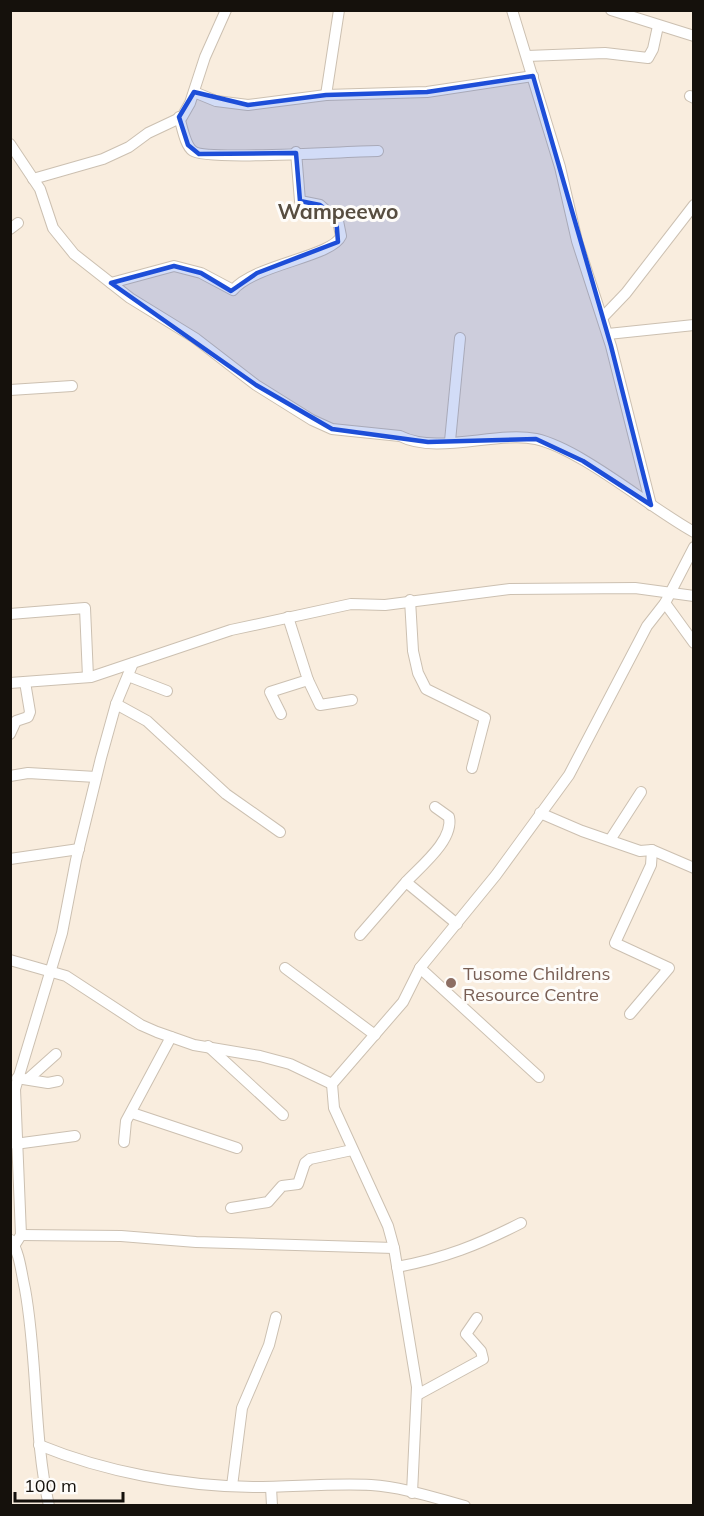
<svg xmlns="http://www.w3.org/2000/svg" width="704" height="1516" viewBox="0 0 704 1516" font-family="Mulish,sans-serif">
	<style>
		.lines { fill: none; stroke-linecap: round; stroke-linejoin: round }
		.minor-casing { stroke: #ccc0b1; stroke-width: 12 }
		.minor { stroke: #fff; stroke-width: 10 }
		.marked { fill: #1d4ed8; fill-opacity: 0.2; stroke: #1d4ed8; stroke-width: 4.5; stroke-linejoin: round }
		.education-dot { fill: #8d6e63; stroke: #fefcf9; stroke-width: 2 }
		.labels { text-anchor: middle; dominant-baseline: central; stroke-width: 6; stroke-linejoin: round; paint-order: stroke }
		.education-label { font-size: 18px; fill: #785e54; stroke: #fefcf9; text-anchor: start }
		.quarter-label { font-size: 21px; font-weight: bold; fill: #574d40; stroke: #fefcf9 }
	</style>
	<rect width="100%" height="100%" fill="#f9edde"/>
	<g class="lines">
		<!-- minor casing -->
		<g class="minor-casing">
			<g id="minor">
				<path d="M512,10L560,167L577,241L611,346L651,505"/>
				<path d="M611,10L694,36"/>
				<path d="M527,56L605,53L648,58L653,49L658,26"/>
				<path d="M194,92L216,101L248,105L326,95L427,92L533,76"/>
				<path d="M326,95L339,10"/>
				<path d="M690,96L694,98"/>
				<path d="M179,117C182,126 185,146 193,151C205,161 352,151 378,151"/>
				<path d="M10,144L40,189L53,228L74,254L130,298L195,338L256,385L312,420L332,429L400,436C437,455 496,431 536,439C581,449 650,508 694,532"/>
				<path d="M33,179L103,159L129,147L148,133L182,117L190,103L205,57L226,10"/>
				<path d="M10,229L18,223"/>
				<path d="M111,283L174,266L201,273L233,290C255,264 332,257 341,236L338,221L320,205L300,201L296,152"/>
				<path d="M603,317L626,293L694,205"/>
				<path d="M608,334L694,325"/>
				<path d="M10,390L72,386"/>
				<path d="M450,441L460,338"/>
				<path d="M410,600L413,651L418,673L426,689L485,718L472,768"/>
				<path d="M665,603L694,643"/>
				<path d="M10,614L85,608L88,677"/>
				<path d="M128,676L167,691"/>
				<path d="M308,680L320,705L352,700"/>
				<path d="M10,683L91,677L231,630L351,604L385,605L510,589L635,588L694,596"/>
				<path d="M116,704L147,721L226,794L280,832"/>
				<path d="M281,714L270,692L308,680L288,617"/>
				<path d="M10,734L16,721L28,717L30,712L25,682"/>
				<path d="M10,776L28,773L96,777"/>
				<path d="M540,813L582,831L640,851L652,850L694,868"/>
				<path d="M610,840L641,792"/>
				<path d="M10,859L79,849"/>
				<path d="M406,882C421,866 454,840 449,817L435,807"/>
				<path d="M360,935L406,882L457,924"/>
				<path d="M10,960L66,976L141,1025L157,1032L194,1045L260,1056L290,1064L332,1084"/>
				<path d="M285,968L375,1035"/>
				<path d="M420,968L539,1077"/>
				<path d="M630,1014L669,968L615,943L651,865L652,850"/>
				<path d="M208,1046L283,1115"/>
				<path d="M17,1078L48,1083L58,1081"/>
				<path d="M28,1079L56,1054"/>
				<path d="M132,1113L237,1148"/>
				<path d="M124,1142L126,1121L171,1037"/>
				<path d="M15,1144L75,1136"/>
				<path d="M231,1208L268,1202L282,1186L298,1184L305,1163L310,1159L352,1150"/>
				<path d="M21,1235L121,1236L196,1242L394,1248"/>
				<path d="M11,1240C20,1254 21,1272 25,1289C38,1360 33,1434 49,1506"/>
				<path d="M14,1246L21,1235L15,1089L62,933L76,860L101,758L116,704L133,663"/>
				<path d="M397,1267C445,1258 478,1245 521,1223"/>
				<path d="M417,1395L483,1359L481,1351L466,1334L477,1318"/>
				<path d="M39,1445C105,1472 181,1486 253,1487C292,1487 332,1483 371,1485C403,1487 435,1498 465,1506"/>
				<path d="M232,1486L242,1408L269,1345L276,1317"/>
				<path d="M271,1487L272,1506"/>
				<path d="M412,1493L417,1387L394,1248L388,1226L334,1108L332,1084L403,1002L420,968L496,875L569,775L647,626L665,603L694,547"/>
			</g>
		</g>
		<!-- minor -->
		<use href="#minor" class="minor"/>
	</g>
	<!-- marked area -->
	<path class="marked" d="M533,76L611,346L651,505L583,461L536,439L428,442L332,429L256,385L111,283L174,266L201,273L231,291L257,273L338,242L336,217L320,205L300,201L296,153L199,154L188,145L179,117L194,92L248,105L326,95L427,92Z"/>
	<!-- markers -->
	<circle class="education-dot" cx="451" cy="983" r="6"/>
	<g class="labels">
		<!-- education labels -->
		<g class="education-label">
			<text x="463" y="973">Tusome Childrens<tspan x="463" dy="21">Resource Centre</tspan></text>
		</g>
		<!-- quarter labels -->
		<g class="quarter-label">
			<text x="338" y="211">Wampeewo</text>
		</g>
	</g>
	<!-- border -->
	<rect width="704" height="1516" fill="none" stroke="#15110c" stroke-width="24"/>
	<!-- scale -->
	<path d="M15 1492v9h108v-9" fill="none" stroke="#15110c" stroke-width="3"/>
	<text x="24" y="1492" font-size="18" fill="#15110c" stroke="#fefcf9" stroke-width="4.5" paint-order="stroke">100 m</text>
</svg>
